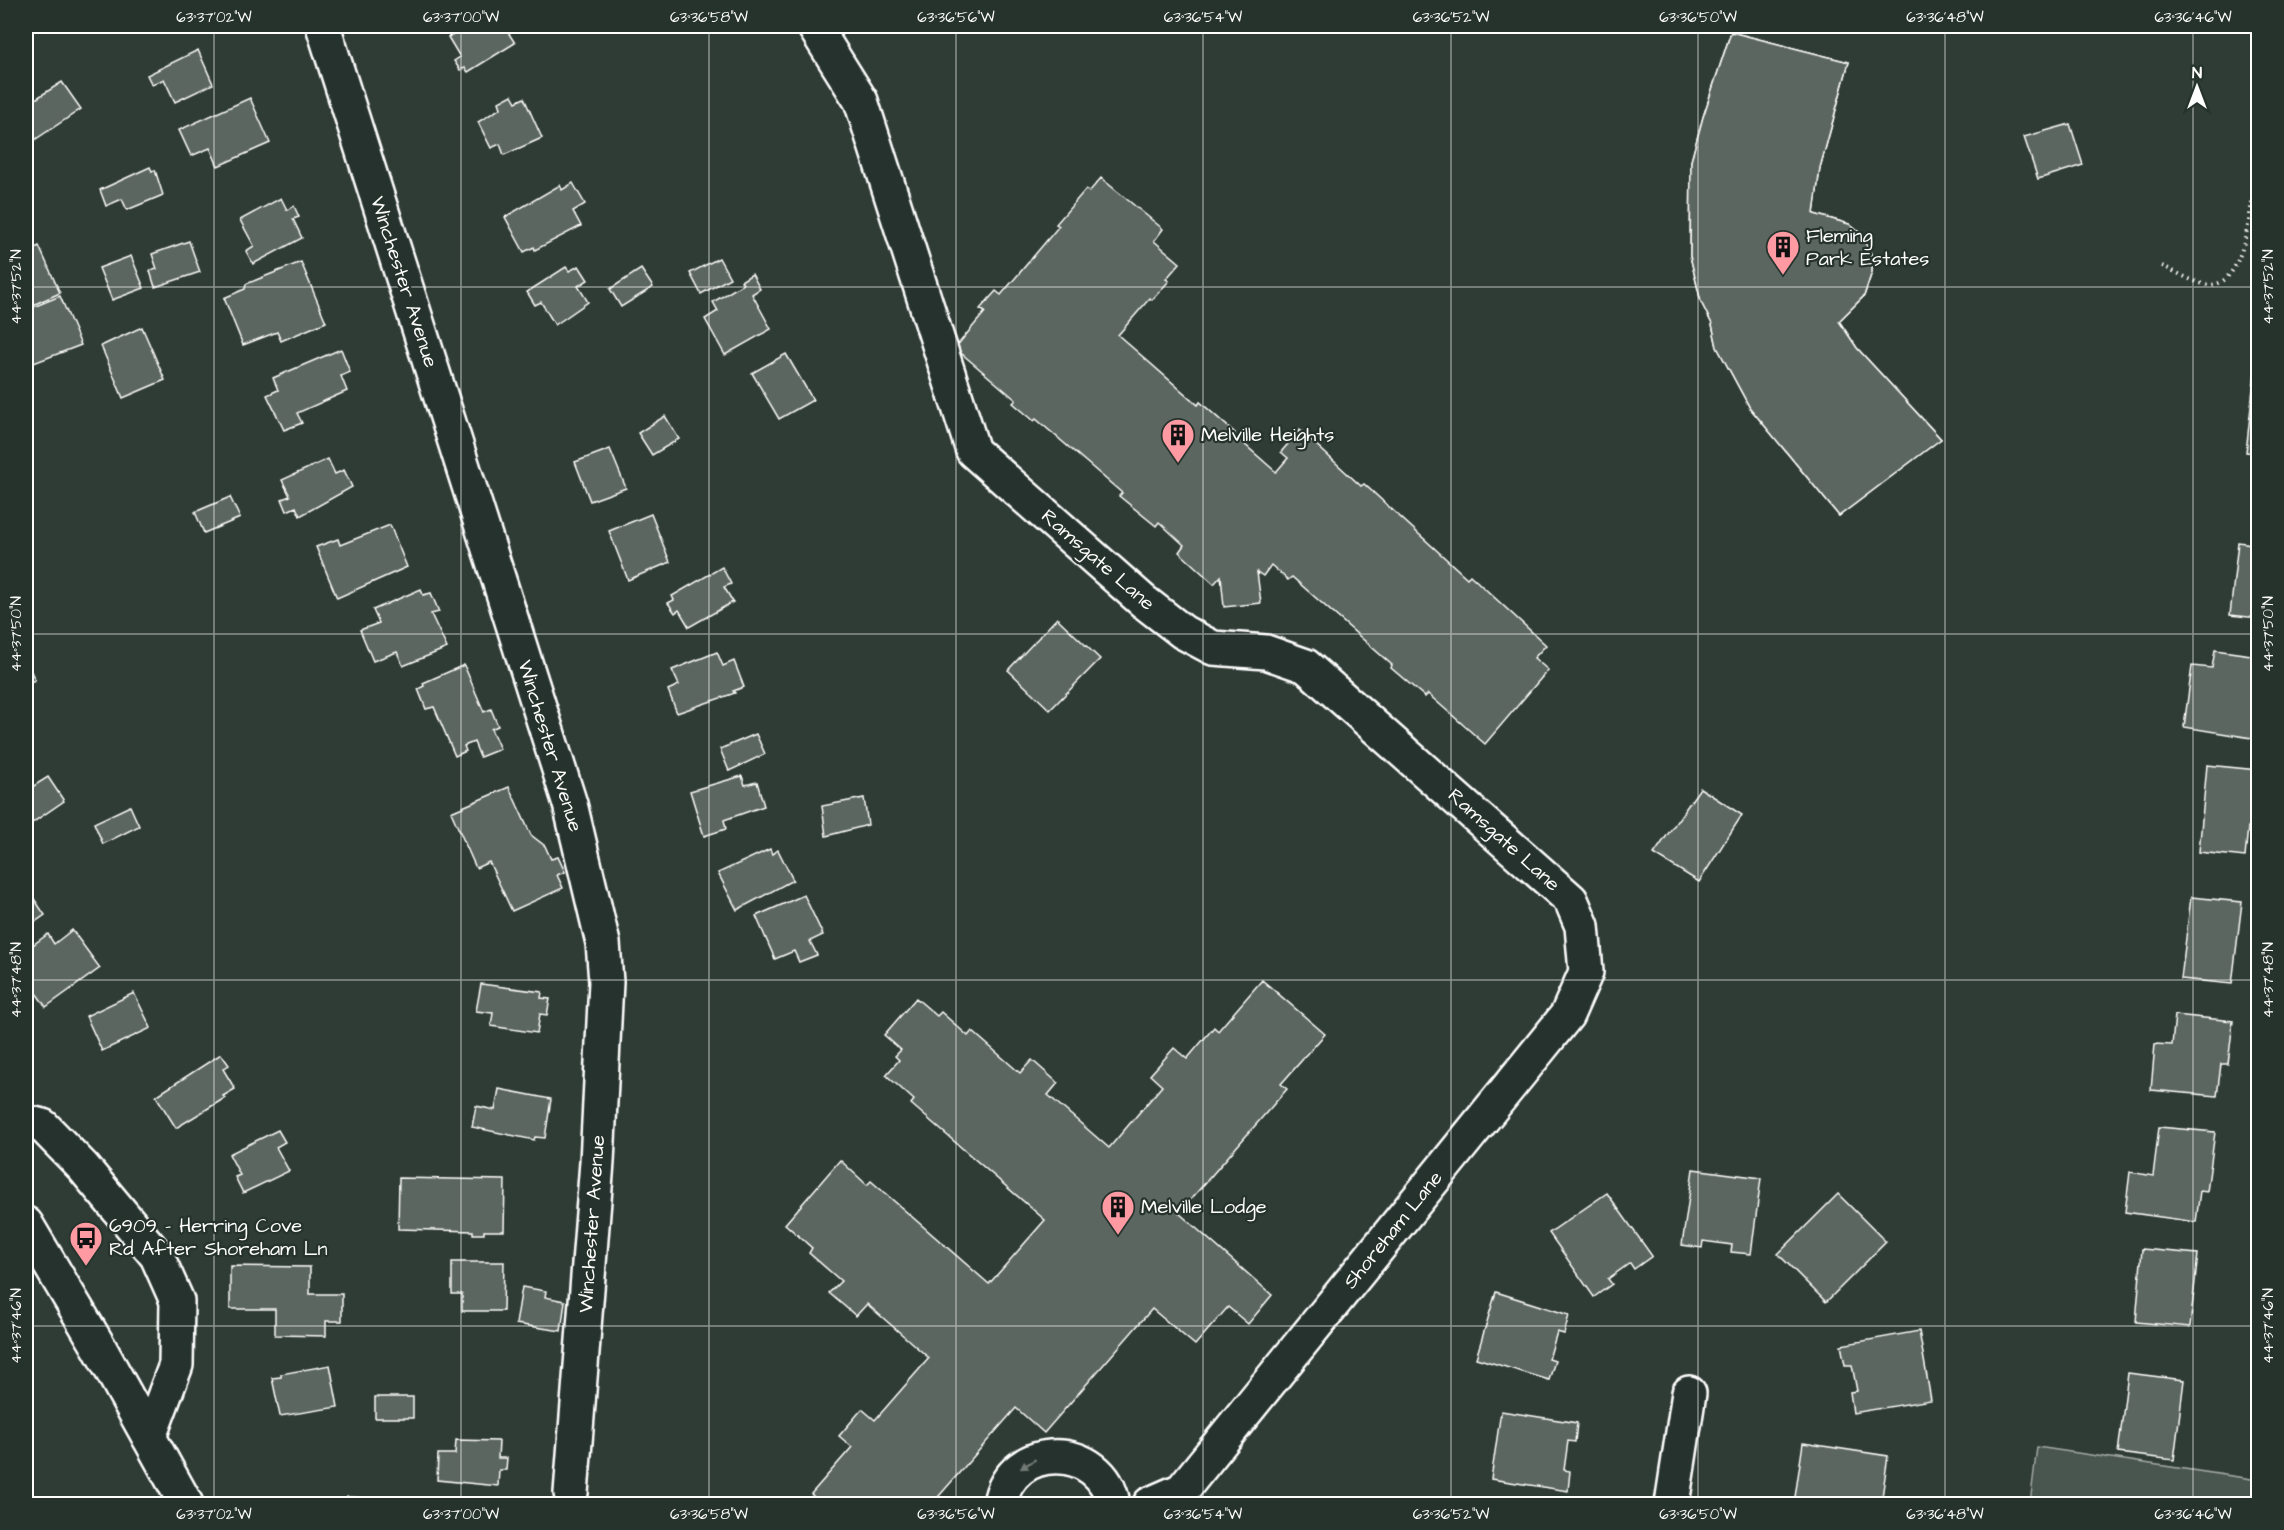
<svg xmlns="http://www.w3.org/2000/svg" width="2284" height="1530" viewBox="0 0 2284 1530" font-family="'Architects Daughter',sans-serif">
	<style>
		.green { fill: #4a544f; stroke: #a4aaa7; stroke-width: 1.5 }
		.building { fill: #5b6661; stroke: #fff; stroke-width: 1.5 }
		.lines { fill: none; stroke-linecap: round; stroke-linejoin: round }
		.minor-casing { stroke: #fff; stroke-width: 38 }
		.major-casing { stroke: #fff; stroke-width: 38 }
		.path { stroke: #fff; stroke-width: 4; stroke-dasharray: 1.5 4.5; stroke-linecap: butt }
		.minor { stroke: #26332d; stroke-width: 33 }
		.major { stroke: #26332d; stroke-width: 33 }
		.oneway { fill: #727a76 }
		.ticks { fill: none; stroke: #fff; stroke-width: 1.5; stroke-opacity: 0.45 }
		.labels { text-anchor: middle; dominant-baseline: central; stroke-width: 4.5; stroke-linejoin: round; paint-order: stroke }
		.poi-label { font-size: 20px; fill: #fff; stroke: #26332d; text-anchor: start }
		.street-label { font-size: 20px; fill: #fff; stroke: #26332d }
		.neatline { fill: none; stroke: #fff; stroke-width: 2 }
		.ticks-label { font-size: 15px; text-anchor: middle; fill: #fff }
	</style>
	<rect width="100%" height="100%" fill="#2f3b35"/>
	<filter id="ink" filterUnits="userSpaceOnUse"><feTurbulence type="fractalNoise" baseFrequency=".0167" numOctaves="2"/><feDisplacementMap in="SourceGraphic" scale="12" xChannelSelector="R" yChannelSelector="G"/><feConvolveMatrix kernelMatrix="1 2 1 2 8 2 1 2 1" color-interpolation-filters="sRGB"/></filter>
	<g filter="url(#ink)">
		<!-- green -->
		<path class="green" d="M2037,1447L2258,1480V1504H2030Z"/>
		<!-- building -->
		<g class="building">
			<path d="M469,26H504L515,43L468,72L465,68L460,70L454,61L460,57L448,37Z"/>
			<path d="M1731,32L1849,62L1820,168L1814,214L1849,224L1860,233L1872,256V272L1864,296L1839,321L1857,348L1941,439L1839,516L1750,408L1717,347L1712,324L1701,302L1690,256L1691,161L1703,117Z"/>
			<path d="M1731,32L1849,62L1820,168L1814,214L1849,224L1860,233L1872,256V272L1864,296L1839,321L1857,348L1941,439L1839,516L1750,408L1717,347L1712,324L1701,302L1690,256L1691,161L1703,117Z"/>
			<path d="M198,50L213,84L175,102L164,79L152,85L147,75Z"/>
			<path d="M62,82L81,109L33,141L26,130V105Z"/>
			<path d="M512,95L516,102L524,98L542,138L504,155L500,144L491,148L478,122L501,108L499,102Z"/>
			<path d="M250,98L270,143L218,166L210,148L191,156L179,130Z"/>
			<path d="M2070,124L2083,165L2038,179L2024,137Z"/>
			<path d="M150,167L152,171L155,170L163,195L127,210L122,199L106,206L100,190Z"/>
			<path d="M1101,178L1163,229L1154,241L1180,263L1166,279L1169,281L1152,300L1150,298L1118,335L1198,405L1200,402L1235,433L1234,435L1276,472L1288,458L1281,452L1300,430L1361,486L1364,484L1467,578L1470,575L1546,645L1534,658L1548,670L1485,744L1428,694L1425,697L1391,668L1392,665L1292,577L1288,580L1271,565L1263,576L1257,572L1261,603L1224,607L1221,576L1214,584L1179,552L1184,545L1159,522L1156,526L1119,496L1122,493L1036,419L1034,421L1013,403L1016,400L955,348L985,312L980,309L996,291L1001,295L1059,226L1056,224L1086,189L1089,192Z"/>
			<path d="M573,183L585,204L573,211L581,226L535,250L534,247L524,252L505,217L560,185L562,190Z"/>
			<path d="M281,198L287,210L294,206L299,217L293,219L302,238L253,264L246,251L254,246L240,220Z"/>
			<path d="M189,241L200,272L155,287L150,271L157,269L152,254Z"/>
			<path d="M39,246L60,293L26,308V252Z"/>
			<path d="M131,256L144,288L112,300L99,268Z"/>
			<path d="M719,258L730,278L701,294L690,273Z"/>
			<path d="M301,262L326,322L281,341L277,332L243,345L224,298L245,289L246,284Z"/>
			<path d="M579,266L588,280L578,286L588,302L555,325L541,302L535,305L527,292L566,267L569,271Z"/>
			<path d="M641,269L653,287L621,307L610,289Z"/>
			<path d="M752,274L760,289L752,294L771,329L725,355L705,319L718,311L713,302L743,284L741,281Z"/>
			<path d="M60,296L81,345L26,366V310Z"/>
			<path d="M142,327L165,380L123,398L101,346Z"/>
			<path d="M341,349L350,372L341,376L347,391L297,413L302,423L284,430L267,395L278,390L273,378Z"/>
			<path d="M786,354L813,400L779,419L752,373Z"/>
			<path d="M2255,370L2258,371V453L2246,452Z"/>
			<path d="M665,416L679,439L652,455L638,433Z"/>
			<path d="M610,449L626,488L590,501L575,462Z"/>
			<path d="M328,459L335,474L344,470L352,487L300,516L296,507L287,511L282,499L290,496L282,480Z"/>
			<path d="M230,497L240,518L204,533L195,512Z"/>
			<path d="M651,514L670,562L628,580L609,531Z"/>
			<path d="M390,525L407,567L337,598L316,547L338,539L340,545Z"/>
			<path d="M2238,542L2258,545V618L2230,615Z"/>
			<path d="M722,567L731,584L724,587L733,602L689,627L679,610L675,613L668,603L674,600L672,596Z"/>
			<path d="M421,589L423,595L431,593L439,612L431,614L447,648L403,666L397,652L373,661L360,630L379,623L373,610Z"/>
			<path d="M1057,618L1100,659L1050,710L1008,670Z"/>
			<path d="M2215,650L2258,656V739L2184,727L2192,666L2212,668Z"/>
			<path d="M717,652L723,666L734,661L744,687L733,691L735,693L677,713L668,690L679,685L672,670Z"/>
			<path d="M26,661L35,680L26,684Z"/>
			<path d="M464,665L484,712L491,709L498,726L491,729L500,749L480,757L474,742L464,746L466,751L455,756L434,707L426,709L418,689L424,686L423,683Z"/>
			<path d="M756,734L765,754L729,771L720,749Z"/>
			<path d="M2207,765L2258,770L2256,828L2248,827L2245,857L2199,852Z"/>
			<path d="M742,776L745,785L757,782L764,806L724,820L726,829L704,836L690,791Z"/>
			<path d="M48,777L64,801L26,827V784L29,789Z"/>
			<path d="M509,787L531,835L545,846L551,859L558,857L565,872L557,875L563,888L512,911L489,862L476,868L451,812Z"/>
			<path d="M1700,788L1742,815L1699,882L1654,854Z"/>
			<path d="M864,798L868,825L826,836L822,806Z"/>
			<path d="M130,806L139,826L103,844L94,823Z"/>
			<path d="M770,849L772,854L778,850L793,880L737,910L718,873Z"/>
			<path d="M26,887L45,915L26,928Z"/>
			<path d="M804,895L823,935L810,941L817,955L799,962L794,951L775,959L756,916Z"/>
			<path d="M2191,897L2242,902L2232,984L2181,979Z"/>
			<path d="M72,930L100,968L46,1007L26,979V950L48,934L54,944Z"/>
			<path d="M1262,980L1325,1034L1281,1084L1287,1089L1179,1213L1272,1295L1248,1324L1228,1307L1195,1345L1152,1309L1044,1433L1016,1408L932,1504H810L815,1498L811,1494L852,1447L839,1436L862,1409L875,1420L929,1358L867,1304L856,1316L829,1293L841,1281L809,1253L812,1248L785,1224L840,1160L867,1185L871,1181L989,1284L1045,1220L911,1104L914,1100L886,1075L899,1060L895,1056L901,1050L884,1035L916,998L937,1016L941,1012L968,1036L972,1031L1020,1073L1032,1060L1058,1083L1048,1095L1109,1148L1162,1086L1150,1075L1174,1048L1187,1059L1214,1027L1218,1031Z"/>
			<path d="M481,984L542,992L541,998L550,999L547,1015L540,1014L537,1033L491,1026L493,1013L476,1011Z"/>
			<path d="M134,993L151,1028L102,1051L86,1016Z"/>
			<path d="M2175,1015L2233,1021L2228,1064H2221L2217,1096L2151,1090L2155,1044L2172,1045Z"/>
			<path d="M221,1054L229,1065L223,1069L235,1089L223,1096L225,1098L176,1128L156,1096Z"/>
			<path d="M499,1089L551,1099L545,1138L535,1137L534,1140L472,1127L476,1106L495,1110Z"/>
			<path d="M2159,1127L2215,1132L2207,1192L2200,1191L2196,1222L2125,1212L2130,1172L2153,1176Z"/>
			<path d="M278,1130L285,1142L276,1147L289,1171L243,1193L235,1177L240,1175L229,1154Z"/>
			<path d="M1693,1169L1761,1178L1751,1254L1731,1252L1732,1245L1703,1241L1702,1248L1682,1245Z"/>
			<path d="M399,1178L505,1180L504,1231H484V1234H473V1231L398,1229Z"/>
			<path d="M1607,1193L1652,1256L1634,1269L1630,1263L1608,1279L1612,1284L1594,1297L1549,1233Z"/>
			<path d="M1838,1194L1886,1242L1826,1302L1778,1254Z"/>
			<path d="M2142,1249L2198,1254L2190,1327L2136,1322Z"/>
			<path d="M452,1262H504L503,1311H462V1294H452Z"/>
			<path d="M230,1266L310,1267V1294H342V1321H326V1336L275,1335V1309H230Z"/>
			<path d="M522,1287L546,1291L545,1297L565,1301L561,1331L516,1324Z"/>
			<path d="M1496,1292L1569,1315L1564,1334L1557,1332L1549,1359L1555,1361L1549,1380L1476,1358Z"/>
			<path d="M1919,1331L1931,1400L1853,1413L1850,1392L1857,1391L1852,1365H1845L1841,1345Z"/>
			<path d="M330,1365L338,1407L280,1416L272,1378L281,1377V1374Z"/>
			<path d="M2128,1373L2184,1380L2174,1460L2118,1453Z"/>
			<rect x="375" y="1397" width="38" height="21"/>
			<path d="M1501,1411L1577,1423L1575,1442L1568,1441L1564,1470L1570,1471L1568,1491L1491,1479Z"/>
			<path d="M456,1440L499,1441L498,1458H507L506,1470H499L498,1486L437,1480L438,1454H455Z"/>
			<path d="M1803,1443L1888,1456L1881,1504H1794Z"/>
			<path d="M347,1497L385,1499V1504H347Z"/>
		</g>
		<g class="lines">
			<!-- minor casing -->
			<g class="minor-casing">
				<g id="minor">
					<path d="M323,26L570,804L603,943L606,982L597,1162L571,1493"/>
					<path d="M814,26L861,101L973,451L1143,601L1183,632L1213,648L1266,652L1306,666L1571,900L1582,926L1586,972L1567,1015L1182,1490L1150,1504"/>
					<path d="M26,1122L43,1126L83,1167L157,1256L177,1301L176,1365L149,1437"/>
					<path d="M1000,1504C1010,1440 1103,1442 1113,1504"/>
					<path d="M1672,1504L1689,1393"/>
				</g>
			</g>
			<!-- major casing -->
			<g class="major-casing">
				<path id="major" d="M26,1224L99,1347L186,1504"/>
			</g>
			<!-- path -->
			<path class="path" d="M2162,266C2175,271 2190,281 2204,284C2244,294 2250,209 2255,183L2258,179"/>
			<!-- minor -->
			<use href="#minor" class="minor"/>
			<!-- major -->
			<use href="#major" class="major"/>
		</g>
		<!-- one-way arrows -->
		<defs><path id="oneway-solid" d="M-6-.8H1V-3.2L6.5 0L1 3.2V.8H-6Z" transform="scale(1.5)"/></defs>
		<use class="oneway" href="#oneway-solid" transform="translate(1028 1464) rotate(148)"/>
	</g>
	<!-- ticks -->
	<path class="ticks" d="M214,26V1504M461,26V1504M709,26V1504M956,26V1504M1203,26V1504M1451,26V1504M1698,26V1504M1945,26V1504M2193,26V1504M26,287H2258M26,634H2258M26,980H2258M26,1326H2258"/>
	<!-- icons -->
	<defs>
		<g id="building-pin" transform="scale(1.725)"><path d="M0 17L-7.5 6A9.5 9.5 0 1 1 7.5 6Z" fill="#ff9aa2" stroke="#26332d"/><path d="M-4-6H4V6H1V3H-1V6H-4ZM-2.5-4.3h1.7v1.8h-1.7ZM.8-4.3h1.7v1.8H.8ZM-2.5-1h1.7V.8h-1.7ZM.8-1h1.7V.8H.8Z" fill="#111"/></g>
		<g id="bus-pin" transform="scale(1.725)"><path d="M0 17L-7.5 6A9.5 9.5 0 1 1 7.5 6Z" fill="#ff9aa2" stroke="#26332d"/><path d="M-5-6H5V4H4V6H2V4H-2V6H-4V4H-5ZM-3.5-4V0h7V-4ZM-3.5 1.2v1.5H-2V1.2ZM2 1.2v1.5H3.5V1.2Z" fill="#111"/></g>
	</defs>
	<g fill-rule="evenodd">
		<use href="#building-pin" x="1783" y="247"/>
		<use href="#building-pin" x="1178" y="435"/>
		<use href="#building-pin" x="1118" y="1207"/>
		<use href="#bus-pin" x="86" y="1238"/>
	</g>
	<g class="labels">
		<!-- poi labels -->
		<g class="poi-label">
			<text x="1806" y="236">Fleming<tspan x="1806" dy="23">Park Estates</tspan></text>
			<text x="1201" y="435">Melville Heights</text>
			<text x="1141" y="1207">Melville Lodge</text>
			<text x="109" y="1226">6909 - Herring Cove<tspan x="109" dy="23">Rd After Shoreham Ln</tspan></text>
		</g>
		<!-- street labels -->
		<g class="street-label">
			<text transform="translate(404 282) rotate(72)">Winchester Avenue</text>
			<text transform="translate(1098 560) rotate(41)">Ramsgate Lane</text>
			<text transform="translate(550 746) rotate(73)">Winchester Avenue</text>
			<text transform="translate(1504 840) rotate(42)">Ramsgate Lane</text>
			<text transform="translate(592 1224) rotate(-86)">Winchester Avenue</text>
			<text transform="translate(1393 1230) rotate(-51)">Shoreham Lane</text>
		</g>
	</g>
	<!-- margin -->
	<rect width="2284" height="1530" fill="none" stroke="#26332d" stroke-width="66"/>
	<!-- north arrow -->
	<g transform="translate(2197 87)" stroke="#26332d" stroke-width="4.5" paint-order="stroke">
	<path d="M0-4.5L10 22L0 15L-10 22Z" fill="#ffffff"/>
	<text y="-9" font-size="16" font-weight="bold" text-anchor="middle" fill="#ffffff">N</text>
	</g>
	<rect x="33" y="33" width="2218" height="1464" class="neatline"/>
	<g class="ticks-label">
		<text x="214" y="22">63°37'02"W</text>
		<text x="461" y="22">63°37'00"W</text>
		<text x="709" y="22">63°36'58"W</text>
		<text x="956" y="22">63°36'56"W</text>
		<text x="1203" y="22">63°36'54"W</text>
		<text x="1451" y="22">63°36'52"W</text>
		<text x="1698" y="22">63°36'50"W</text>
		<text x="1945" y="22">63°36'48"W</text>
		<text x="2193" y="22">63°36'46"W</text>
		<text transform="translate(16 287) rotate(-90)" y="5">44°37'52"N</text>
		<text transform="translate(2268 287) rotate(-90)" y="5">44°37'52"N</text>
		<text transform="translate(16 634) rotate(-90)" y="5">44°37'50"N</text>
		<text transform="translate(2268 634) rotate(-90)" y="5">44°37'50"N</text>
		<text transform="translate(16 980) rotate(-90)" y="5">44°37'48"N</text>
		<text transform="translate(2268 980) rotate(-90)" y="5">44°37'48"N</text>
		<text transform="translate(16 1326) rotate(-90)" y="5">44°37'46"N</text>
		<text transform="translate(2268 1326) rotate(-90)" y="5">44°37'46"N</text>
		<text x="214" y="1519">63°37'02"W</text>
		<text x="461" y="1519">63°37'00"W</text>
		<text x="709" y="1519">63°36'58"W</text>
		<text x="956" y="1519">63°36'56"W</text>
		<text x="1203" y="1519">63°36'54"W</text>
		<text x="1451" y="1519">63°36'52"W</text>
		<text x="1698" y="1519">63°36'50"W</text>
		<text x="1945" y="1519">63°36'48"W</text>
		<text x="2193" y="1519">63°36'46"W</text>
	</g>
</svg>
